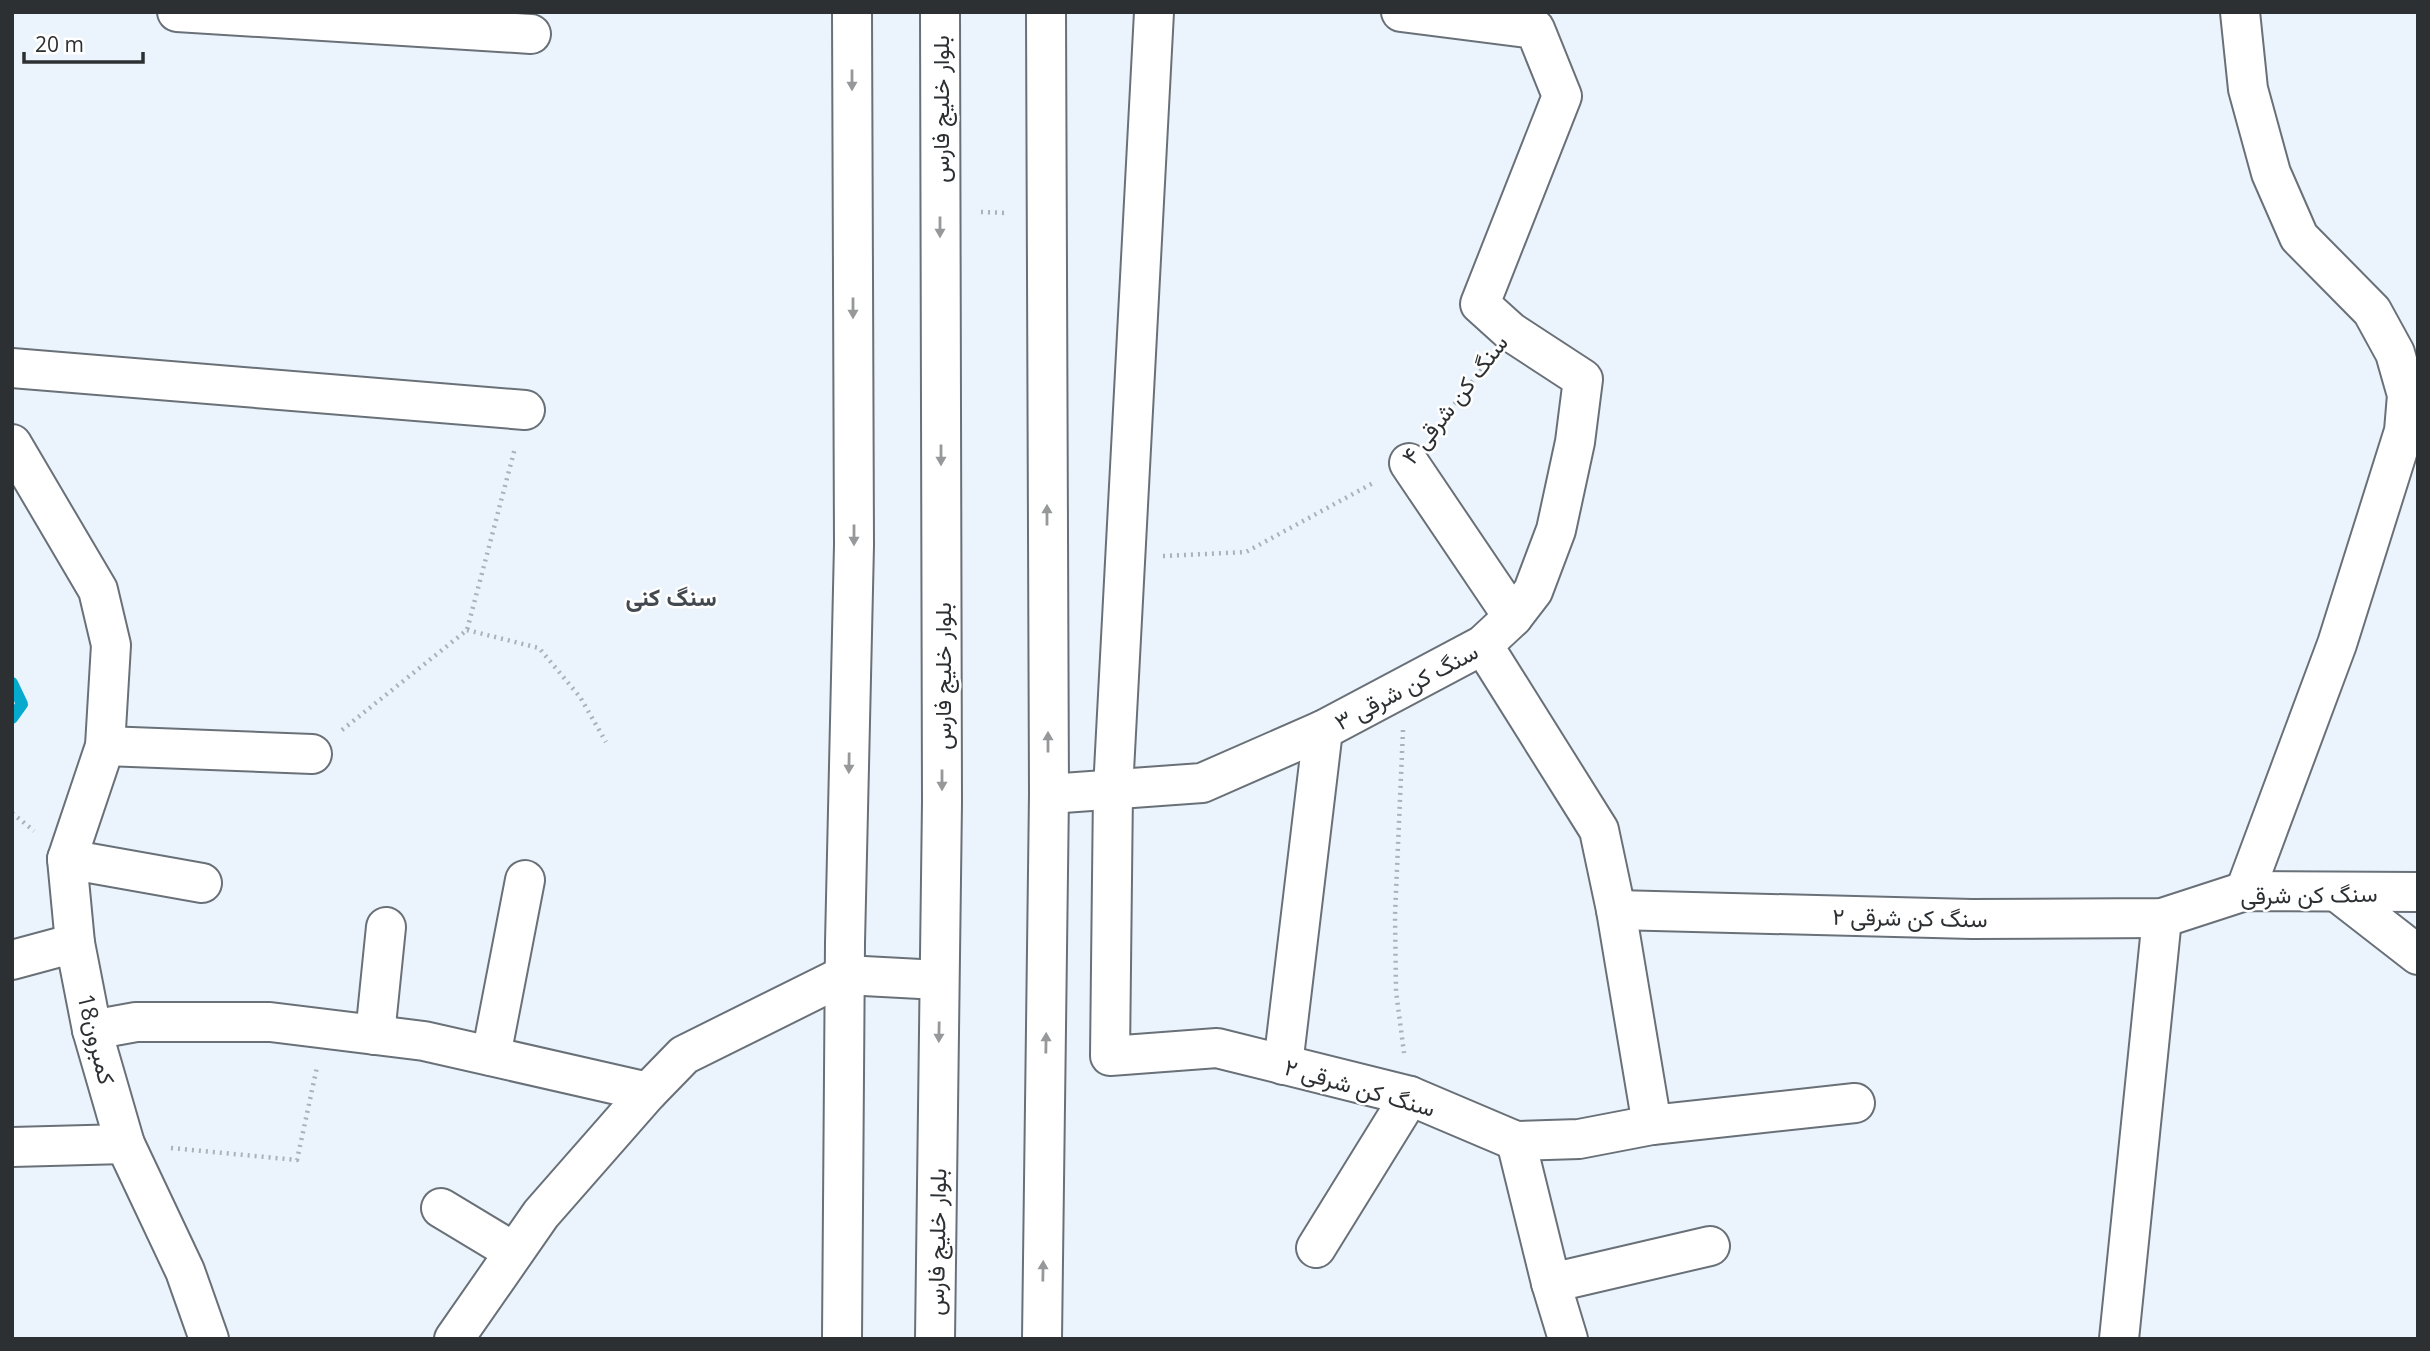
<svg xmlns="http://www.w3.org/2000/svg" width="2430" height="1351" viewBox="0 0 2430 1351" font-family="'Open Sans',Vazirmatn,sans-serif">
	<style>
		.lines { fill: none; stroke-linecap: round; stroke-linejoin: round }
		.stream { stroke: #07aacf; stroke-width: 12 }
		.minor-casing { stroke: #697078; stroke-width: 42 }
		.major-casing { stroke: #697078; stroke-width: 42 }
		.path { stroke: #aab1b7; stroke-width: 4.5; stroke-dasharray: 2 5; stroke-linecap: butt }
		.minor { stroke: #fff; stroke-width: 38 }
		.major { stroke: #fff; stroke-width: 38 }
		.oneway { fill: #969899 }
		.labels { text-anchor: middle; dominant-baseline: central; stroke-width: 5; stroke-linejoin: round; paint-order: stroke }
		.street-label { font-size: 23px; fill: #2c3033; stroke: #fff }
		.neighbourhood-label { font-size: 24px; font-weight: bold; fill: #434950; stroke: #fff }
	</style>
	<rect width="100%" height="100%" fill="#ebf4fc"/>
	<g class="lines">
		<!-- stream -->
		<path class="stream" d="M12,683L22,704L12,718"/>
		<!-- minor casing -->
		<g class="minor-casing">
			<g id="minor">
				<path d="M177,12L531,34"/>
				<path d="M1154,12L1113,790L1110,1056L1217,1048L1410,1096L1516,1141L1579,1139L1652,1125L1855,1103"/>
				<path d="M2240,12L2248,89L2271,173L2299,237L2372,311L2395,353L2407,395L2404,431L2337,644L2245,891"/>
				<path d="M12,368L525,410"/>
				<path d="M12,444L98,590L111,645L105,746L67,859"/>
				<path d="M1409,463L1513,617"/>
				<path d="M1483,645L1599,830L1616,910L1652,1125"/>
				<path d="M105,746L312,754"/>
				<path d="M1049,794L1202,783L1323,730L1483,645L1513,617L1533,591L1556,530L1575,442L1583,379L1511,332L1480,304L1562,96L1535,29L1401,12"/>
				<path d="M202,883L67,859L75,943L92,1030L125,1144L185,1271L209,1339"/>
				<path d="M2337,892L2418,955"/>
				<path d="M1616,910L1972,919L2162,918L2245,891L2418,892"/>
				<path d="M12,960L75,943"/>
				<path d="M92,1030L136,1022H270L424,1041L648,1092"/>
				<path d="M375,1035L386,927"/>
				<path d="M491,1056L525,880"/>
				<path d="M1283,1065L1323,730"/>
				<path d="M1516,1141L1551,1283L1568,1339"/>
				<path d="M12,1147L125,1144"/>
				<path d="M441,1208L514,1252"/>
				<path d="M1316,1248L1410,1096"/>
				<path d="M1551,1283L1710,1246"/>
				<path d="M454,1339L541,1214L648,1092L684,1055L845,975L939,980"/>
				<path d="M842,1339L845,943L854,545L852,12"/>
				<path d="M2119,1339L2162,918"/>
			</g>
		</g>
		<!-- major casing -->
		<g class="major-casing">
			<g id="major">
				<path d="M935,1339L942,802L940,12"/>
				<path d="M1042,1339L1049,794L1046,12"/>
			</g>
		</g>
		<!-- path -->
		<g class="path">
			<path d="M981,212L1007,213"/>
			<path d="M1433,432L1488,361"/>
			<path d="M1163,556L1246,552L1375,482"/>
			<path d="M467,630L539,648L580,697L606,742"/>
			<path d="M342,730L467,630L515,448"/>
			<path d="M1403,730L1395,915L1396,991L1404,1053"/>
			<path d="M12,813L34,831"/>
			<path d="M171,1148L297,1160L317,1067"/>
		</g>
		<!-- minor -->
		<use href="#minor" class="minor"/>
		<!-- major -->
		<use href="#major" class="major"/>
	</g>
	<!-- one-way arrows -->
	<defs><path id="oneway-solid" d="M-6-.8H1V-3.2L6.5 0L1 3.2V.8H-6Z" transform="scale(1.75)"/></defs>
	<g class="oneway">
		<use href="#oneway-solid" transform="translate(852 80) rotate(90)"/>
		<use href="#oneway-solid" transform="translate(940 227) rotate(90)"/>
		<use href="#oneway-solid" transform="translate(853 308) rotate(90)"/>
		<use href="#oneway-solid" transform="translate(941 455) rotate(90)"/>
		<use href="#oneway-solid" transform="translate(1047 515) rotate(-90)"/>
		<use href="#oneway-solid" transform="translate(854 535) rotate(90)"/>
		<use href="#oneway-solid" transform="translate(1048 742) rotate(-90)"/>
		<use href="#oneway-solid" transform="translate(849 763) rotate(91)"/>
		<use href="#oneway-solid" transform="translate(942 780) rotate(90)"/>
		<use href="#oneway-solid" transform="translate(939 1032) rotate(91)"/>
		<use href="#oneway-solid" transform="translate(1046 1043) rotate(-89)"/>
		<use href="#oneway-solid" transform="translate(1043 1271) rotate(-89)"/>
	</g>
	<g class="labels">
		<!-- street labels -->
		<g class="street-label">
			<text transform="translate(940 109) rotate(-90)">بلوار خلیج فارس</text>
			<text transform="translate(1454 399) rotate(-52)">سنگ کن شرقی ۴</text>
			<text transform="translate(942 676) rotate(-90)">بلوار خلیج فارس</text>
			<text transform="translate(1406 686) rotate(-28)">سنگ کن شرقی ۳</text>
			<text transform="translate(2309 894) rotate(-1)">سنگ کن شرقی</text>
			<text transform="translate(1910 917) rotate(1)">سنگ کن شرقی ۲</text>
			<text transform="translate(97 1039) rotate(76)">کمبرون18</text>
			<text transform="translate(1360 1087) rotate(16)">سنگ کن شرقی ۲</text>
			<text transform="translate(936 1242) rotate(-89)">بلوار خلیج فارس</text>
		</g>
		<!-- neighbourhood labels -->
		<g class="neighbourhood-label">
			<text x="671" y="596">سنگ کنی</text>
		</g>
	</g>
	<!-- border -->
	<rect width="2430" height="1351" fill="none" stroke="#2c3033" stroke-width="28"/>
	<!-- scale -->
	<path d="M24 52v10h119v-10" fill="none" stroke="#2c3033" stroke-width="3.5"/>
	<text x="35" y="52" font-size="21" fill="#2c3033" stroke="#ffffff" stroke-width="5" paint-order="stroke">20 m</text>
</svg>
